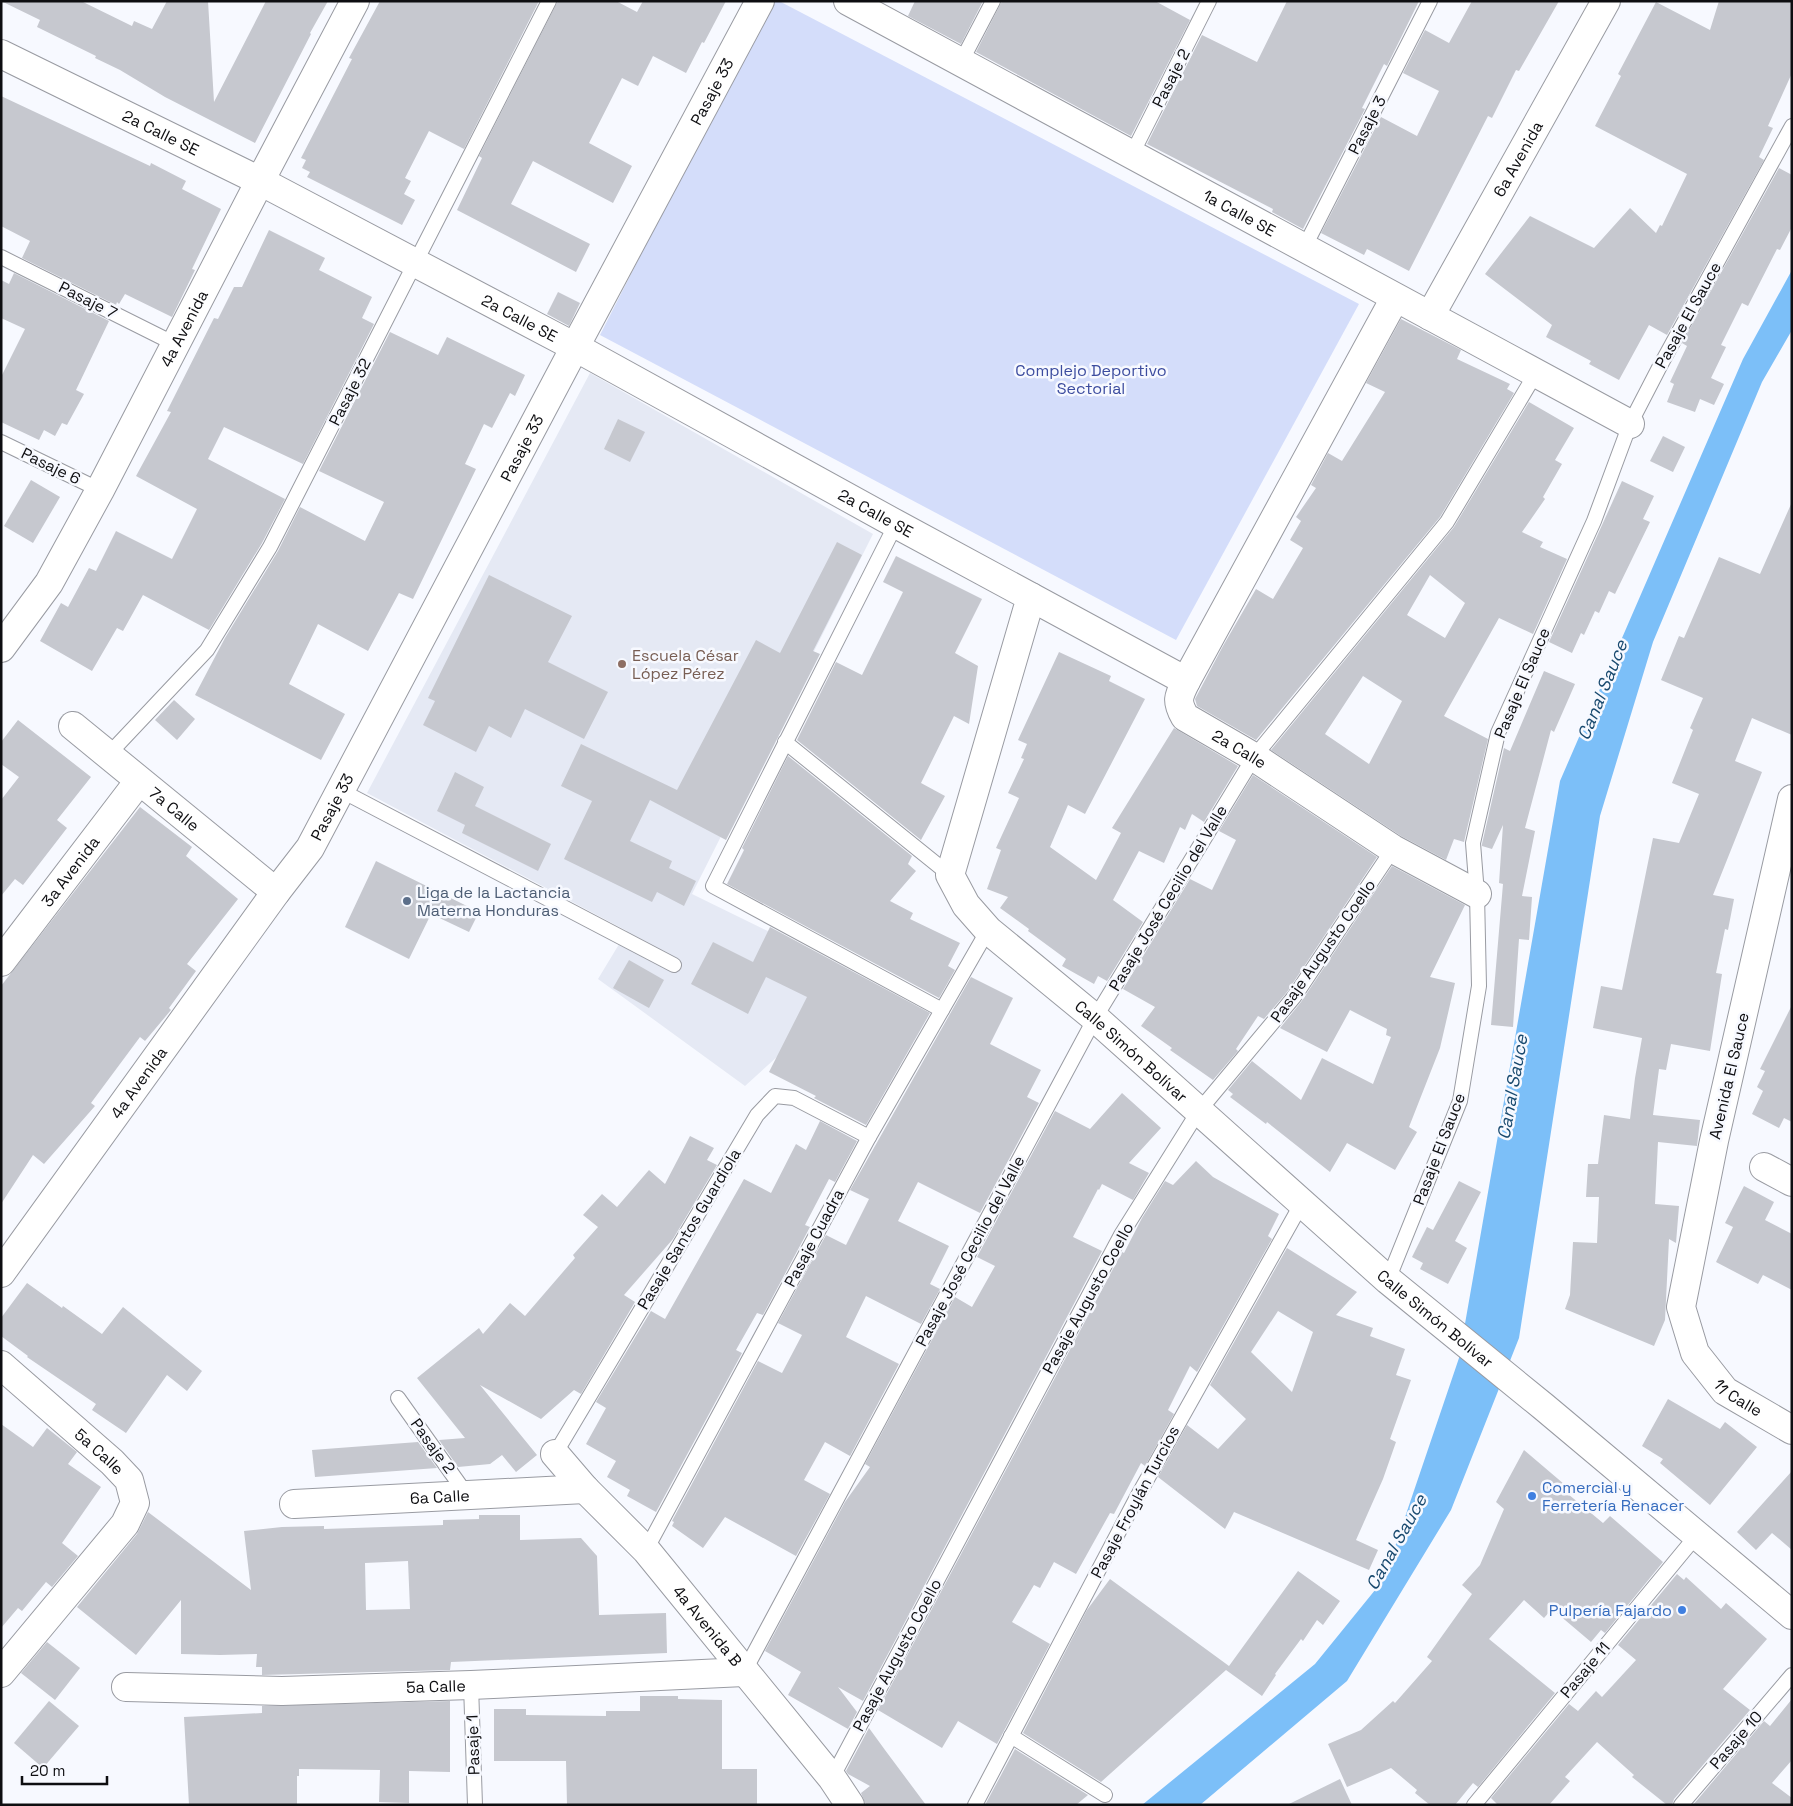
<svg xmlns="http://www.w3.org/2000/svg" width="1793" height="1806" viewBox="0 0 1793 1806" font-family="'Space Grotesk',sans-serif">
	<style>
		.built { fill: #e5e9f4 }
		.green { fill: #d4ddfa }
		.water { fill: #7cbff8 }
		.building { fill: #c6c8cf; fill-rule: evenodd }
		.lines { fill: none; stroke-linecap: round; stroke-linejoin: round }
		.service-casing { stroke: #999ba2; stroke-width: 16 }
		.minor-casing { stroke: #999ba2; stroke-width: 30 }
		.tertiary-casing { stroke: #999ba2; stroke-width: 30 }
		.service { stroke: #fff; stroke-width: 14 }
		.minor { stroke: #fff; stroke-width: 28 }
		.tertiary { stroke: #fff; stroke-width: 28 }
		.education-dot { fill: #8d6e63; stroke: #f7f9ff; stroke-width: 2 }
		.service-dot { fill: #5c6f8a; stroke: #f7f9ff; stroke-width: 2 }
		.shop-dot { fill: #3f7fe0; stroke: #f7f9ff; stroke-width: 2 }
		.labels { text-anchor: middle; dominant-baseline: central; stroke-width: 5; stroke-linejoin: round; paint-order: stroke }
		.street-label { font-size: 16px; fill: #0e0e11; stroke: #f7f9ff }
		.park-label { font-size: 16px; fill: #3c4c9f; stroke: #f7f9ff }
		.education-label { font-size: 16px; fill: #785e54; stroke: #f7f9ff; text-anchor: start }
		.service-label { font-size: 16px; fill: #4e5e75; stroke: #f7f9ff; text-anchor: start }
		.shop-label { font-size: 16px; fill: #366cbe; stroke: #f7f9ff; text-anchor: start }
		.water-label { font-size: 18px; font-style: italic; fill: #194a6f; stroke: #f7f9ff }
	</style>
	<rect width="100%" height="100%" fill="#f7f9ff"/>
	<!-- built -->
	<path class="built" d="M590,373L873,534L692,894L864,978L745,1086L598,979L627,931L367,793Z"/>
	<!-- green -->
	<path class="green" d="M770,1H779L1359,304L1176,640L600,335Z"/>
	<!-- water -->
	<path class="water" d="M1792,270V330L1762,382L1653,642L1600,816L1519,1338L1451,1510L1347,1681L1200,1805H1142L1315,1664L1384,1579L1459,1358L1560,781L1743,359Z"/>
	<!-- building -->
	<g class="building">
		<path d="M1,1H81L132,26L134,21L152,29L167,1H208L214,102L266,1H328L310,33L311,34L255,143L165,97L120,70L95,58L96,56L37,27L40,20Z"/>
		<path d="M380,1H539L464,149L429,131L405,178L411,181L404,194L415,200L402,225L307,177L310,172L302,168L306,160L301,158L352,59L349,58Z"/>
		<path d="M558,1H616L637,12L643,1H726L704,43L702,42L686,73L653,56L638,86L622,78L589,143L632,166L613,203L533,161L511,204L590,244L576,272L457,210L482,158L479,156Z"/>
		<path d="M915,1H983L961,44L908,16Z"/>
		<path d="M1002,1H1155L1190,20L1131,136L976,52Z"/>
		<path d="M1287,1H1419L1387,66L1384,64L1362,108L1365,109L1303,229L1272,212L1273,209L1147,144L1202,35L1257,62Z"/>
		<path d="M1472,1H1559L1519,71L1516,70L1492,118L1488,116L1409,271L1367,249L1364,255L1321,233L1381,117L1417,136L1439,91L1403,73L1425,30L1449,43Z"/>
		<path d="M1719,1H1792V73L1768,126L1773,128L1759,157L1764,160L1667,335L1649,325L1619,380L1589,364L1591,361L1546,337L1552,325L1485,274L1530,216L1594,248L1630,208L1656,233L1660,225L1662,226L1687,174L1595,126L1621,76L1618,74L1656,2L1710,30Z"/>
		<path d="M1,96L150,166L151,163L186,181L182,189L221,209L192,269L195,270L172,317L125,294L119,304L117,302L116,305L22,258L30,241L1,226Z"/>
		<path d="M1779,168L1792,175V227L1780,250L1777,249L1748,306L1742,303L1721,345L1726,347L1711,378L1724,384L1714,405L1700,399L1695,412L1667,402L1674,384L1670,382L1687,346L1682,343Z"/>
		<path d="M269,230L325,258L319,270L372,297L362,318L374,324L303,464L224,427L208,459L285,499L262,543L209,630L143,595L123,631L117,628L92,671L40,641L61,603L68,607L89,568L96,571L116,531L172,559L197,509L136,476L171,412L167,411L214,318L218,319L234,287H242Z"/>
		<path d="M14,273L109,321L76,390L84,394L67,425L62,423L55,436L44,430L39,440L1,422V377L25,329L1,318V280L9,284Z"/>
		<path d="M558,292L580,303L569,326L547,314Z"/>
		<path d="M1401,319L1461,350L1457,359L1510,384L1507,389L1514,393L1440,517L1256,740L1197,706L1195,699L1223,646L1256,589L1273,599L1303,548L1290,540L1301,521L1296,517L1316,488L1311,485L1328,453L1342,461L1385,392L1366,383Z"/>
		<path d="M390,332L438,355L447,337L525,375L515,396L510,393L492,428L484,424L465,464L476,469L413,599L399,593L368,651L318,624L289,684L345,714L321,760L195,695L225,638L278,551L300,507L365,541L384,502L319,471Z"/>
		<path d="M1529,402L1574,428L1555,460L1562,464L1543,497L1545,499L1522,532L1543,542L1540,547L1567,559L1533,634L1499,618L1444,716L1488,739L1464,842L1454,839L1446,860L1401,836L1271,750L1454,527ZM1430,575L1465,603L1445,638L1407,615ZM1363,676L1402,701L1369,764L1325,734Z"/>
		<path d="M618,419L645,432L630,462L604,449Z"/>
		<path d="M1663,436L1685,447L1673,472L1650,461Z"/>
		<path d="M31,480L60,497L33,543L4,526Z"/>
		<path d="M1622,481L1654,496L1643,519L1650,522L1615,594L1609,591L1599,613L1595,611L1584,635L1581,633L1572,653L1549,642Z"/>
		<path d="M1792,502V735L1752,718L1735,761L1762,772L1713,895L1734,899L1728,930L1725,929L1716,973L1722,974L1710,1051L1671,1044L1666,1070L1659,1069L1653,1115L1700,1120L1697,1146L1658,1142L1655,1204L1679,1206L1676,1243L1669,1239L1665,1320L1654,1346L1565,1309L1570,1295L1573,1242L1597,1243L1599,1197H1586L1588,1164H1598L1604,1115L1630,1119L1635,1078L1642,1038L1593,1028L1601,986L1622,990L1653,838L1679,843L1699,794L1672,783L1693,730L1690,728L1703,698L1661,680L1679,636L1684,638L1719,557L1760,574Z"/>
		<path d="M837,542L862,555L813,651L820,654L726,840L650,800L630,841L672,861L669,868L696,881L684,906L657,892L652,902L564,859L592,801L561,786L581,744L677,790L756,640L780,653Z"/>
		<path d="M896,556L982,599L955,653L978,666L969,724L954,716L921,783L945,796L921,840L797,740L836,662L862,675L903,592L883,582Z"/>
		<path d="M489,575L572,616L548,662L608,692L584,739L525,709L511,738L489,726L476,752L423,725L435,701L428,698Z"/>
		<path d="M1059,652L1111,676L1109,681L1145,699L1085,814L1068,805L1050,847L1096,880L1121,833L1112,828L1174,728L1238,766L1204,822L1192,814L1185,830L1180,827L1164,863L1139,851L1113,900L1143,922L1107,981L1098,976L1094,984L1062,966L1066,959L1028,931L1029,929L1000,908L1008,897L987,889L1001,850L996,848L1019,798L1008,793L1024,759L1021,758L1027,744L1018,740Z"/>
		<path d="M1544,671L1575,684L1554,732L1551,730L1525,828L1535,831L1522,896L1532,897L1529,940L1519,939L1513,1027L1491,1025L1503,884L1499,883L1503,825L1492,849L1482,846V844L1504,748L1510,751Z"/>
		<path d="M174,700L195,719L177,740L155,720Z"/>
		<path d="M18,720L91,777L57,820L67,828L23,885L15,879L1,896V800L19,777L1,764V742Z"/>
		<path d="M788,756L912,856L908,864L916,871L890,901L913,913L910,919L960,943L948,966L955,970L939,998L727,884L744,850L742,848Z"/>
		<path d="M455,772L484,787L475,806L551,844L538,871L462,833L465,825L437,811Z"/>
		<path d="M1253,775L1377,857L1287,992L1264,1019L1258,1016L1236,1049L1238,1051L1213,1080L1170,1050L1172,1048L1141,1026L1155,1007L1123,989L1190,879L1212,890L1236,840L1219,831Z"/>
		<path d="M140,807L192,847L186,856L238,899L187,964L196,971L169,1008L171,1010L145,1041L140,1037L91,1103L95,1106L44,1164L33,1155L1,1204V986Z"/>
		<path d="M376,861L479,912L469,932L431,914L409,959L345,927Z"/>
		<path d="M1392,866L1465,905L1430,977L1455,983L1440,1048L1409,1127L1417,1132L1395,1170L1347,1143L1330,1172L1267,1122L1266,1124L1230,1097L1233,1094L1228,1090L1252,1061L1301,1100L1322,1058L1373,1084L1391,1037L1386,1035L1387,1029L1350,1010L1327,1052L1280,1028L1301,1002Z"/>
		<path d="M770,927L930,1013L866,1125L814,1098L816,1096L769,1072L807,997L766,977L748,1014L691,984L713,942L753,962Z"/>
		<path d="M629,960L664,980L649,1008L613,988Z"/>
		<path d="M971,977L1013,998L990,1044L1041,1070L1027,1097L1039,1103L980,1213L918,1182L898,1221L949,1246L930,1284L940,1289L921,1324L866,1296L846,1337L899,1364L850,1456L825,1442L804,1480L830,1494L796,1556L725,1517L703,1548L672,1526L674,1522L672,1521L758,1361L782,1373L802,1335L778,1323L826,1235L846,1245L869,1199L850,1190Z"/>
		<path d="M1792,1005V1122L1784,1118L1779,1128L1752,1114L1763,1091L1757,1087L1765,1071L1760,1069Z"/>
		<path d="M1122,1093L1161,1128L1129,1163L1149,1173L1133,1200L1102,1184L1099,1190L1098,1189L1073,1237L1102,1251L863,1701L838,1687L857,1712L848,1729L788,1695L801,1672L765,1651L845,1502L870,1467L865,1464L955,1297L972,1307L995,1266L977,1257L1055,1111L1090,1129Z"/>
		<path d="M820,1121L857,1141L835,1182L829,1179L805,1225L810,1227L763,1315L757,1313L736,1350L742,1353L656,1512L627,1496L630,1490L607,1477L616,1461L586,1444L606,1408L596,1402L651,1311L665,1319L744,1179L771,1193L796,1144L806,1150Z"/>
		<path d="M690,1136L714,1148L707,1160L717,1165L673,1239L624,1295L635,1302L581,1394L574,1390L541,1419L480,1385L537,1455L516,1472L502,1455L490,1464L458,1467L439,1440L465,1438L417,1378L479,1328L483,1334L510,1303L525,1316L575,1258L573,1255L598,1227L583,1215L602,1194L617,1207L649,1170L665,1184Z"/>
		<path d="M1196,1161L1213,1177L1279,1214L1268,1236L1272,1239L1197,1372L1190,1366L1168,1410L1174,1414L1145,1466L1141,1463L1114,1514L1110,1513L1076,1574L1054,1562L1040,1588L1034,1585L1012,1622L1050,1644L997,1744L958,1721L942,1748L878,1710L1122,1252L1124,1253L1142,1218L1165,1181L1173,1185Z"/>
		<path d="M1459,1181L1481,1192L1455,1241L1467,1248L1448,1284L1420,1269L1423,1263L1412,1257L1427,1227L1433,1230Z"/>
		<path d="M1744,1186L1774,1202L1765,1220L1792,1234V1290L1763,1275L1758,1284L1716,1262L1733,1227L1725,1223Z"/>
		<path d="M1287,1248L1357,1292L1336,1315L1373,1328L1370,1336L1405,1349L1396,1375L1411,1380L1390,1439L1396,1442L1383,1479L1356,1540L1378,1550L1369,1570L1234,1512L1225,1529L1158,1477L1187,1425L1218,1449L1246,1419L1210,1385ZM1278,1311L1313,1332L1292,1392L1251,1352Z"/>
		<path d="M27,1283L62,1308L63,1306L102,1334L123,1307L202,1371L187,1391L167,1375L126,1433L92,1410L96,1404L27,1357L28,1356L1,1336V1318Z"/>
		<path d="M1668,1399L1720,1429L1725,1422L1757,1447L1710,1505L1660,1463L1663,1459L1642,1446Z"/>
		<path d="M1,1424L33,1447L47,1428L77,1452L68,1464L101,1487L62,1543L78,1556L52,1587L46,1582L22,1611L18,1608L1,1628Z"/>
		<path d="M418,1442L437,1468L315,1477L312,1450Z"/>
		<path d="M1524,1450L1571,1490L1568,1494L1603,1523L1610,1516L1663,1562L1605,1633L1601,1630L1591,1642L1552,1609L1544,1618L1524,1600L1489,1639L1555,1693L1478,1787L1473,1783L1455,1805H1430L1415,1793L1417,1790L1391,1768L1347,1787L1328,1744L1361,1730L1393,1701L1395,1703L1432,1661L1427,1657L1472,1594L1462,1585L1480,1565L1504,1509L1496,1502Z"/>
		<path d="M1792,1471V1550L1772,1533L1756,1550L1737,1532Z"/>
		<path d="M148,1512L251,1590L244,1531L282,1527L324,1526V1529L443,1525V1520L479,1519V1515H520V1540L581,1538L597,1556L599,1615L666,1613L667,1653L451,1662L450,1670L262,1675V1667H256L257,1654L220,1655L181,1654V1600L136,1655L77,1607L137,1534ZM408,1561L410,1609L366,1610L365,1563Z"/>
		<path d="M1298,1571L1340,1601L1323,1625L1317,1620L1303,1641L1301,1639L1275,1674L1276,1675L1262,1696L1226,1670L1101,1782L1023,1733L1087,1610L1110,1579L1229,1666Z"/>
		<path d="M1677,1574L1684,1580L1686,1577L1721,1609L1726,1603L1767,1639L1723,1689L1750,1710L1674,1799L1672,1805H1667L1632,1777L1634,1775L1597,1742L1565,1777L1570,1781L1549,1805H1498L1491,1798L1569,1704L1578,1711L1596,1691L1602,1697L1636,1660L1618,1645Z"/>
		<path d="M47,1642L80,1668L55,1700L21,1673Z"/>
		<path d="M640,1696H678V1699L722,1700V1769H757V1805H567L566,1761H494V1709H526V1715L606,1716V1711H640Z"/>
		<path d="M1792,1699V1760L1772,1783L1792,1798V1805H1693L1764,1721L1770,1726Z"/>
		<path d="M49,1701L79,1726L43,1768L14,1743Z"/>
		<path d="M450,1701V1772L409,1771V1803L379,1802L380,1770L299,1769V1776H297V1805H189L184,1717L262,1713V1706Z"/>
		<path d="M869,1728L885,1750L926,1805H866L861,1793L870,1786L848,1774L846,1771Z"/>
		<path d="M1015,1749L1088,1795L1076,1805H985Z"/>
		<path d="M1340,1779L1352,1805H1287Z"/>
	</g>
	<g class="lines">
		<!-- service casing -->
		<g class="service-casing">
			<g id="service">
				<path d="M961,62L993,1"/>
				<path d="M1132,154L1209,1"/>
				<path d="M1304,248L1430,1"/>
				<path d="M1,257L175,344"/>
				<path d="M1,442L100,490"/>
				<path d="M896,524L713,886L942,1010"/>
				<path d="M785,742L950,875"/>
				<path d="M108,755L207,650L270,547L549,1"/>
				<path d="M340,790L674,965"/>
				<path d="M1388,1280L1460,1101L1479,986L1477,894L1473,843L1498,733L1594,521L1630,424L1660,366L1792,126"/>
				<path d="M398,1398L467,1495"/>
				<path d="M555,1454L757,1115L775,1096L794,1098L869,1137"/>
				<path d="M646,1550L869,1137L988,930"/>
				<path d="M744,1672L1095,1018L1254,757L1447,522L1536,373"/>
				<path d="M471,1685L475,1805"/>
				<path d="M1011,1736L1105,1795"/>
				<path d="M832,1778L1121,1235L1198,1112L1294,997L1393,849"/>
				<path d="M975,1805L1136,1499L1302,1203"/>
				<path d="M1474,1805L1697,1535"/>
				<path d="M1681,1805L1792,1675"/>
			</g>
		</g>
		<!-- minor casing -->
		<g class="minor-casing">
			<g id="minor">
				<path id="s1" d="M848,1L1630,424"/>
				<path id="s2" d="M1430,316L1606,1"/>
				<path id="s3" d="M1031,597L1186,681C1178,697 1176,701 1185,717L1254,757L1393,849L1477,894"/>
				<path id="s4" d="M1,648L49,583L100,490L260,181L355,1"/>
				<path d="M1186,681L1395,298"/>
				<path id="s5" d="M73,726L276,892"/>
				<path id="s6" d="M1792,799L1714,1141L1681,1307L1695,1353L1725,1391L1792,1430"/>
				<path id="s7" d="M1,962L139,781"/>
				<path d="M1764,1167L1792,1182"/>
				<path id="s8" d="M1,1273L276,892L310,848L575,347L760,1"/>
				<path id="s9" d="M1,1365L112,1462L129,1480L135,1503L125,1524L1,1673"/>
				<path id="s10" d="M555,1454L585,1489L646,1550L832,1778L850,1805"/>
				<path id="s11" d="M294,1504L585,1489"/>
				<path id="s12" d="M126,1687L282,1691L471,1685L744,1672"/>
			</g>
		</g>
		<!-- tertiary casing -->
		<g class="tertiary-casing">
			<g id="tertiary">
				<path id="s13" d="M1,54L260,181L575,347L896,524L1031,597L950,875L966,905L988,930L1095,1018L1388,1280L1544,1407L1792,1615"/>
			</g>
		</g>
		<!-- service -->
		<use href="#service" class="service"/>
		<!-- minor -->
		<use href="#minor" class="minor"/>
		<!-- tertiary -->
		<use href="#tertiary" class="tertiary"/>
	</g>
	<!-- markers -->
	<circle class="education-dot" cx="622" cy="664" r="5"/>
	<circle class="service-dot" cx="407" cy="901" r="5"/>
	<g class="shop-dot">
		<circle cx="1532" cy="1496" r="5"/>
		<circle cx="1682" cy="1610" r="5"/>
	</g>
	<g class="labels">
		<!-- street labels -->
		<g class="street-label">
			<text transform="translate(1171 78) rotate(-63)">Pasaje 2</text>
			<text stroke="none"><textPath href="#s8" startOffset="1382">Pasaje 33</textPath></text>
			<text transform="translate(1367 125) rotate(-63)">Pasaje 3</text>
			<text stroke="none"><textPath href="#s13" startOffset="178">2a Calle SE</textPath></text>
			<text stroke="none"><textPath href="#s2" startOffset="180">6a Avenida</textPath></text>
			<text stroke="none"><textPath href="#s1" startOffset="445">1a Calle SE</textPath></text>
			<text transform="translate(88 300) rotate(27)">Pasaje 7</text>
			<text transform="translate(1688 315) rotate(-61)">Pasaje El Sauce</text>
			<text stroke="none"><textPath href="#s13" startOffset="582">2a Calle SE</textPath></text>
			<text stroke="none"><textPath href="#s4" startOffset="369">4a Avenida</textPath></text>
			<text transform="translate(350 392) rotate(-63)">Pasaje 32</text>
			<text stroke="none"><textPath href="#s8" startOffset="978">Pasaje 33</textPath></text>
			<text transform="translate(51 466) rotate(26)">Pasaje 6</text>
			<text stroke="none"><textPath href="#s13" startOffset="988">2a Calle SE</textPath></text>
			<text transform="translate(1522 683) rotate(-67)">Pasaje El Sauce</text>
			<text stroke="none"><textPath href="#s3" startOffset="278">2a Calle</textPath></text>
			<text stroke="none"><textPath href="#s8" startOffset="572">Pasaje 33</textPath></text>
			<text stroke="none"><textPath href="#s5" startOffset="131">7a Calle</textPath></text>
			<text stroke="none"><textPath href="#s7" startOffset="114">3a Avenida</textPath></text>
			<text transform="translate(1168 898) rotate(-59)">Pasaje José Cecilio del Valle</text>
			<text transform="translate(1323 951) rotate(-55)">Pasaje Augusto Coello</text>
			<text stroke="none"><textPath href="#s13" startOffset="1709">Calle Simón Bolívar</textPath></text>
			<text transform="translate(1729 1076) rotate(-77)">Avenida El Sauce</text>
			<text stroke="none"><textPath href="#s8" startOffset="235">4a Avenida</textPath></text>
			<text transform="translate(1439 1149) rotate(-69)">Pasaje El Sauce</text>
			<text transform="translate(689 1229) rotate(-59)">Pasaje Santos Guardiola</text>
			<text transform="translate(814 1238) rotate(-62)">Pasaje Cuadra</text>
			<text transform="translate(970 1251) rotate(-62)">Pasaje José Cecilio del Valle</text>
			<text transform="translate(1088 1298) rotate(-61)">Pasaje Augusto Coello</text>
			<text stroke="none"><textPath href="#s13" startOffset="2114">Calle Simón Bolívar</textPath></text>
			<text stroke="none"><textPath href="#s6" startOffset="631">11 Calle</textPath></text>
			<text transform="translate(433 1446) rotate(54)">Pasaje 2</text>
			<text stroke="none"><textPath href="#s9" startOffset="131">5a Calle</textPath></text>
			<text stroke="none"><textPath href="#s11" startOffset="146">6a Calle</textPath></text>
			<text transform="translate(1135 1502) rotate(-62)">Pasaje Froylán Turcios</text>
			<text stroke="none"><textPath href="#s10" startOffset="230">4a Avenida B</textPath></text>
			<text transform="translate(897 1655) rotate(-62)">Pasaje Augusto Coello</text>
			<text transform="translate(1585 1670) rotate(-50)">Pasaje 11</text>
			<text stroke="none"><textPath href="#s12" startOffset="310">5a Calle</textPath></text>
			<text transform="translate(1736 1740) rotate(-49)">Pasaje 10</text>
			<text transform="translate(473 1745) rotate(-92)">Pasaje 1</text>
		</g>
		<!-- park labels -->
		<g class="park-label">
			<text x="1091" y="370">Complejo Deportivo<tspan x="1091" dy="18">Sectorial</tspan></text>
		</g>
		<!-- education labels -->
		<g class="education-label">
			<text x="632" y="655">Escuela César<tspan x="632" dy="18">López Pérez</tspan></text>
		</g>
		<!-- service labels -->
		<g class="service-label">
			<text x="417" y="892">Liga de la Lactancia<tspan x="417" dy="18">Materna Honduras</tspan></text>
		</g>
		<!-- shop labels -->
		<g class="shop-label">
			<text x="1542" y="1487">Comercial y<tspan x="1542" dy="18">Ferretería Renacer</tspan></text>
			<text x="1672" y="1610" text-anchor="end">Pulpería Fajardo</text>
		</g>
		<!-- water labels -->
		<g class="water-label">
			<text transform="translate(1602 690) rotate(-68)">Canal Sauce</text>
			<text transform="translate(1512 1087) rotate(-80)">Canal Sauce</text>
			<text transform="translate(1396 1542) rotate(-61)">Canal Sauce</text>
		</g>
	</g>
	<!-- border -->
	<rect width="1793" height="1806" fill="none" stroke="#0e0e11" stroke-width="5"/>
	<!-- scale -->
	<path d="M22 1776v8h85v-8" fill="none" stroke="#0e0e11" stroke-width="2.5"/>
	<text x="30" y="1776" font-size="15" fill="#0e0e11" stroke="#f7f9ff" stroke-width="4" paint-order="stroke">20 m</text>
</svg>
